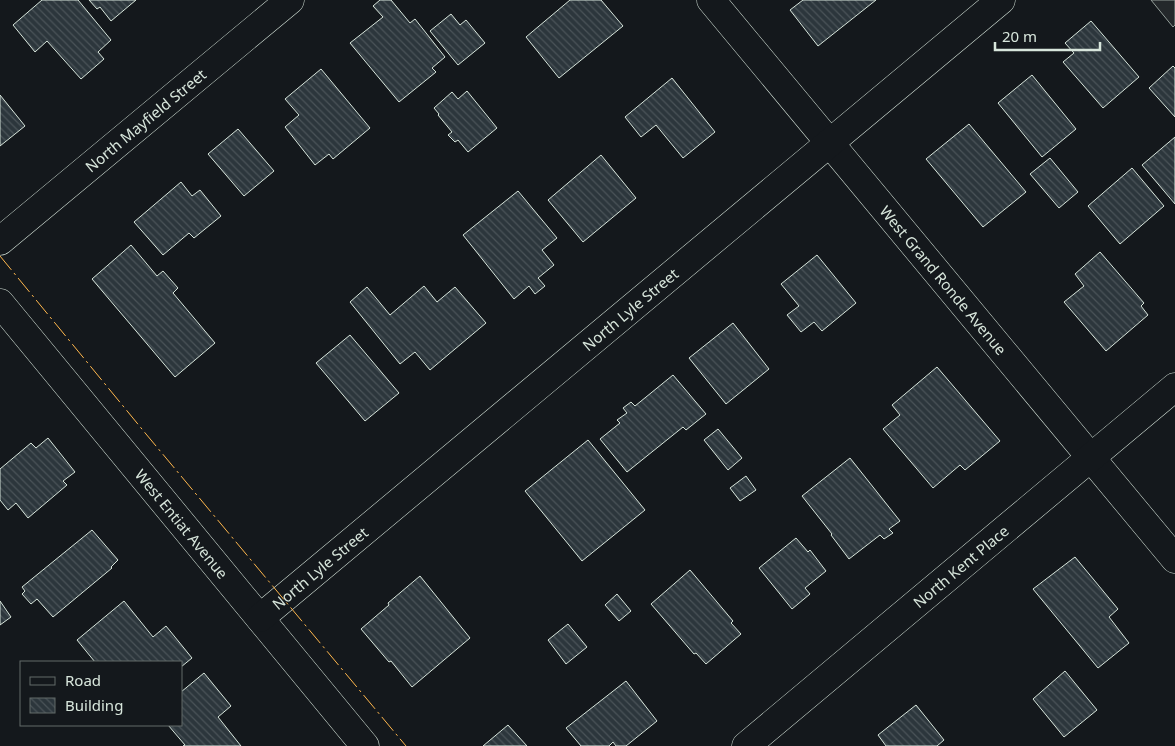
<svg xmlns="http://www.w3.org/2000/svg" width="1175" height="746" viewBox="0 0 1175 746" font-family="'Noto Sans',sans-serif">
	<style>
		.parking { fill: #24282b; stroke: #939e99 }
		.building { fill: url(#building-back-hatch); stroke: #d8e6dc }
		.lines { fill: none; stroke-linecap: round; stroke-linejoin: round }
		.minor-casing { stroke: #d8e6dc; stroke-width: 29 }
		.minor { stroke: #14181c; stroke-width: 28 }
		.power { stroke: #ffb74d; stroke-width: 1; stroke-dasharray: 18 4 2.5 4; stroke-linecap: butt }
		.labels { text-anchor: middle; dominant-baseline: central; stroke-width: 4; stroke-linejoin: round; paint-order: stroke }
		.street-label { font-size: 15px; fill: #d8e6dc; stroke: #14181c }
	</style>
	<defs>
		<pattern id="building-back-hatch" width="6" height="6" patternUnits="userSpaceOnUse" patternTransform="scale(1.25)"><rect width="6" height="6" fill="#2c363c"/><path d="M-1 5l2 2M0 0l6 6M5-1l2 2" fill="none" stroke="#4a5358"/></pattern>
	</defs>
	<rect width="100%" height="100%" fill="#14181c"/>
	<!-- parking -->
	<path class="parking" d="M1151,0H1175V25L1173,27Z"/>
	<!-- building -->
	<g class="building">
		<path d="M42,0H78L111,40L98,52L104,59L81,79L47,41L35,52L13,25Z"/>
		<path d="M89,0H136L111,21L100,7L97,9Z"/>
		<path d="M380,0H391L410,23L415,19L445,57L432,68L436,72L399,102L350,43L383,17L373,6Z"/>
		<path d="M570,0H601L623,26L559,78L526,37Z"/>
		<path d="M803,0H876L818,46L790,10Z"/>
		<path d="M451,14L460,25L466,20L485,43L458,65L430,31Z"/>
		<path d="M1091,21L1139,77L1103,108L1063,62L1074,53L1065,43Z"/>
		<path d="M1173,66L1175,68V117L1149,88Z"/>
		<path d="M321,69L370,128L333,159L329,154L315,165L285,127L299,115L285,99Z"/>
		<path d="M1032,75L1076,129L1042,157L998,103Z"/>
		<path d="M672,78L715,132L683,158L656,125L641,137L625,117Z"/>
		<path d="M467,91L497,128L468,152L458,140L455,142L448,135L452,132L438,115L439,114L434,108L452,92L458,99Z"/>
		<path d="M0,95L25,126L0,146Z"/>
		<path d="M969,124L1026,192L983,227L926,159Z"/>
		<path d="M238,129L274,171L244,196L208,154Z"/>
		<path d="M1175,137V204L1142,165Z"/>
		<path d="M601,155L636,198L583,242L548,200Z"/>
		<path d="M1050,158L1078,192L1059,208L1030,174Z"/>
		<path d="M1132,168L1164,206L1120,244L1088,206Z"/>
		<path d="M181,182L192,196L200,190L221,216L194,238L189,233L163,255L134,222Z"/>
		<path d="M518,191L557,238L542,250L554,265L538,278L545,286L535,294L529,286L514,299L463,235Z"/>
		<path d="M131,245L157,276L163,271L178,288L173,293L215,343L175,377L92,279Z"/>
		<path d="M1100,252L1144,303L1141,306L1148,315L1106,351L1064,302L1084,286L1075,274Z"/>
		<path d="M817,255L856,303L822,331L814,322L801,332L787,315L799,306L781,284Z"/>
		<path d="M424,286L437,302L455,287L486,323L430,370L415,352L400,364L350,302L367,287L390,315Z"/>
		<path d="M733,323L769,369L726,404L689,358Z"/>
		<path d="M350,335L399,393L365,421L316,363Z"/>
		<path d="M937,367L1000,441L965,470L960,465L933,488L883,429L900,415L892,405Z"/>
		<path d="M673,375L706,414L686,430L683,427L627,472L600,439L620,423L617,420L627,413L623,408L631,402L635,406Z"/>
		<path d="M718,429L742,458L728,470L704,440Z"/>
		<path d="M48,438L75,472L63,481L67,485L28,518L16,503L8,510L0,500V469L31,443L36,448Z"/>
		<path d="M588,440L645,510L582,561L525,491Z"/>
		<path d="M850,458L900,521L889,529L893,533L884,539L880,535L849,559L831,535L832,534L802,496Z"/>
		<path d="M746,476L756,490L740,501L730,488Z"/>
		<path d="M92,530L118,560L111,567L112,568L53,617L37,599L31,604L22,594L25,591L22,587Z"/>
		<path d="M796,538L808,552L810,550L826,571L805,588L810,594L792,609L759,568Z"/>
		<path d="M1075,557L1118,609L1109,617L1129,643L1098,668L1033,589Z"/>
		<path d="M690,570L733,621L731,623L741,634L706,664L696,653L694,654L651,604Z"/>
		<path d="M420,576L470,638L412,687L391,661L389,662L361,629L389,605L388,603Z"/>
		<path d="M617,594L631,611L619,621L605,605Z"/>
		<path d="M0,601L11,617L0,625Z"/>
		<path d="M124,601L153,637L166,626L192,658L181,667V662H95L77,640Z"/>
		<path d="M568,624L587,647L566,664L548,640Z"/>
		<path d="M1065,671L1097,710L1064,737L1033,699Z"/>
		<path d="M204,673L231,706L218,717L241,746H183L185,745L168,725H181V692Z"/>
		<path d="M626,681L657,721L626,746H616L613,742L609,746H581L566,728Z"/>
		<path d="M916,705L944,740L937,746H886L878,735Z"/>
		<path d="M508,725L527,746H483Z"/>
	</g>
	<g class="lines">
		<!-- minor casing -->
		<g class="minor-casing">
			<g id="minor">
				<path id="s1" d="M711,0L1175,559"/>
				<path id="s2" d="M0,241L290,0"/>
				<path id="s3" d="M0,303L365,746"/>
				<path id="s4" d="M260,618L1001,0"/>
				<path id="s5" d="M746,746L1175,387"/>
			</g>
		</g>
		<!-- minor -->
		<use href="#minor" class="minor"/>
		<!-- power -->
		<path class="power" d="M0,256L146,434L406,746"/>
	</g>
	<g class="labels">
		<!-- street labels -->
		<g class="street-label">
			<text stroke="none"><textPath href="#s2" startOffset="189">North Mayfield Street</textPath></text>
			<text stroke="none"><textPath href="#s1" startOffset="364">West Grand Ronde Avenue</textPath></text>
			<text stroke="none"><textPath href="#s4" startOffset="482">North Lyle Street</textPath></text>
			<text stroke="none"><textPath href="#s3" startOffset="286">West Entiat Avenue</textPath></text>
			<text stroke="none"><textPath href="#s5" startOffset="280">North Kent Place</textPath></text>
			<text stroke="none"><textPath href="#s4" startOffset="78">North Lyle Street</textPath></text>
		</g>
	</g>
	<!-- legend -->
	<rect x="20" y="661" width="162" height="65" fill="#14181c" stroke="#626a69"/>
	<rect x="30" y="677" width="25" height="8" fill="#14181c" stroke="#626a69"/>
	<text x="65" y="686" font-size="15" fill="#d8e6dc">Road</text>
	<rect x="30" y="698" width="25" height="15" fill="url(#building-back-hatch)" stroke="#626a69"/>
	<text x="65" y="711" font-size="15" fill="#d8e6dc">Building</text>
	<!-- scale -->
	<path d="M995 42v8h105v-8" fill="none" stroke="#d8e6dc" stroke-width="2.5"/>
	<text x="1002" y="42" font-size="15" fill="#d8e6dc" stroke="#14181c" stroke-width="4" paint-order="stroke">20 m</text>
</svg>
